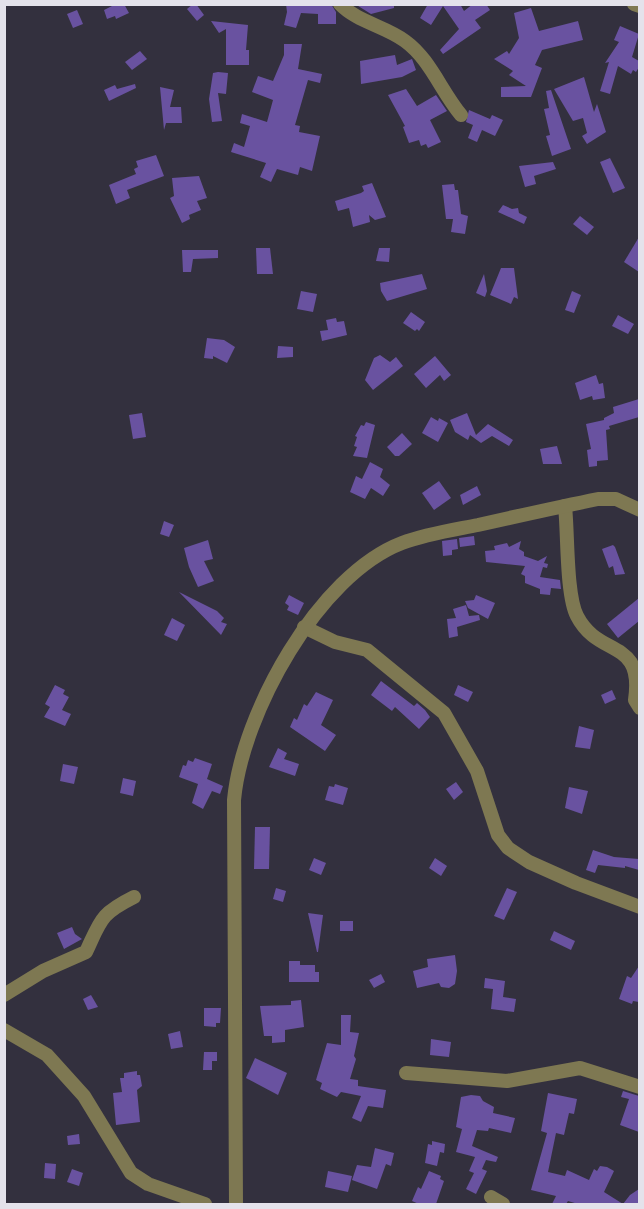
<svg xmlns="http://www.w3.org/2000/svg" width="644" height="1209" viewBox="0 0 644 1209" font-family="'Source Sans 3',sans-serif">
	<style>
		.building { fill: #6952a0 }
		.lines { fill: none; stroke-linecap: round; stroke-linejoin: round }
		.minor { stroke: #7e7852; stroke-width: 14 }
	</style>
	<rect width="100%" height="100%" fill="#33303e"/>
	<!-- building -->
	<g class="building">
		<path d="M116,4H124L129,13L116,19L115,16L107,19L104,10Z"/>
		<path d="M193,4H196L204,15L197,21L187,9Z"/>
		<path d="M286,4H331L336,12V24H318V14L301,13L296,28L284,25L287,12Z"/>
		<path d="M355,4H394V8L371,14Z"/>
		<path d="M428,4H460L464,11L473,4H486L490,10L475,20L481,28L443,54L440,50L459,29L443,6L431,25L420,18Z"/>
		<path d="M531,8L539,31L578,21L583,40L542,50L535,65L542,68L531,97H501V87L526,86L509,75L513,71L494,59L507,51L509,54L519,38L514,13Z"/>
		<path d="M77,10L83,24L73,28L67,14Z"/>
		<path d="M211,21L248,25L246,50H249V65H226V29L219,33Z"/>
		<path d="M620,26L639,34L632,57L639,61V67L636,72L633,70L631,74L618,66L610,94L600,91L609,62L605,63L619,42L614,40Z"/>
		<path d="M284,44H302L298,69L322,74L320,83L308,80L295,125L300,126L299,132L320,136L312,171L300,167L298,175L277,169L271,182L260,177L266,163L231,152L234,143L244,147L250,126L240,123L242,114L267,122L273,100L252,92L258,76L273,81L284,55Z"/>
		<path d="M140,51L147,59L132,70L125,62Z"/>
		<path d="M395,55L397,65L412,59L416,70L402,77L361,84L360,61Z"/>
		<path d="M218,72L228,73L226,94L218,93L222,121L212,122L209,99L213,73Z"/>
		<path d="M584,77L594,112L597,104L606,132L587,144L582,136L587,133L583,118L573,121L554,89Z"/>
		<path d="M135,84L136,88L109,101L104,90L115,85L117,89Z"/>
		<path d="M160,87L174,90L170,107H181L182,123H166L164,130Z"/>
		<path d="M406,89L417,106L436,95L447,111L430,120L441,142L428,148L426,144L421,146L419,140L409,143L403,127L405,126L388,95Z"/>
		<path d="M551,90L571,149L552,156L546,136L550,135L544,109L549,108L546,91Z"/>
		<path d="M469,110L490,119L492,115L503,120L495,136L482,130L477,142L468,138L473,125L466,122Z"/>
		<path d="M156,155L164,176L127,190L130,198L116,204L109,185L136,174L134,169L138,167L136,161Z"/>
		<path d="M610,158L625,188L613,193L600,162Z"/>
		<path d="M553,162L556,169L534,176L536,184L525,187L519,166Z"/>
		<path d="M199,176L207,198L197,201L201,210L189,215L190,219L182,223L170,198L174,196L172,178Z"/>
		<path d="M372,183L386,217L375,220L369,215L370,222L353,227L349,208L338,211L335,201L361,193L364,191L362,186Z"/>
		<path d="M454,184L455,190H458L461,214L468,216L465,234L451,232L453,219H446L442,185Z"/>
		<path d="M503,205L512,209L518,208L519,213L527,217L524,224L498,212Z"/>
		<path d="M580,216L594,227L587,235L573,224Z"/>
		<path d="M639,237V272L624,262Z"/>
		<path d="M256,248H270L273,274H257Z"/>
		<path d="M379,248H390L389,262L376,261Z"/>
		<path d="M182,250H218V258L193,259L191,272H183Z"/>
		<path d="M501,268H514L518,299L514,297L511,304L490,295Z"/>
		<path d="M422,274L427,289L387,301L381,291L380,283Z"/>
		<path d="M484,274L487,291L485,297L476,293Z"/>
		<path d="M301,291L317,294L313,312L297,309Z"/>
		<path d="M572,291L581,295L574,313L565,310Z"/>
		<path d="M411,312L425,322L419,331L417,329L415,331L403,323Z"/>
		<path d="M618,315L634,324L628,334L612,326Z"/>
		<path d="M336,318L337,322L344,321L347,335L322,341L320,331L328,330L326,320Z"/>
		<path d="M207,338L224,340L235,347L227,363L213,356V359L204,358Z"/>
		<path d="M278,346L293,347V357L277,358Z"/>
		<path d="M380,355L390,362L396,357L403,366L373,390L365,380L374,358Z"/>
		<path d="M435,356L451,375L444,381L440,375L426,388L414,374Z"/>
		<path d="M596,375L599,384L603,383L605,398L593,400L592,396L580,400L575,383Z"/>
		<path d="M639,399V417L609,426L610,429L606,430L608,460L597,461V466L589,467L587,450L591,449L586,424L604,420V418L614,413L613,407Z"/>
		<path d="M142,413L146,437L133,439L129,415Z"/>
		<path d="M467,413L476,435L488,424L513,440L509,446L492,436L481,443L470,435L468,440L455,432L450,420Z"/>
		<path d="M431,417L438,421L439,418L448,423L438,442L422,433Z"/>
		<path d="M366,422L375,425L367,458L353,456L357,447L354,446L357,437L355,436L361,425L364,426Z"/>
		<path d="M402,433L412,444L399,456H395L387,447Z"/>
		<path d="M557,446L562,464H543L540,449Z"/>
		<path d="M370,462L383,469L380,477L390,485L383,496L371,488L365,499L350,492L356,476L362,479Z"/>
		<path d="M439,481L451,498L434,510L422,493Z"/>
		<path d="M477,486L481,495L463,505L460,495Z"/>
		<path d="M164,521L174,525L169,537L160,534Z"/>
		<path d="M474,536L475,545L460,547L459,538Z"/>
		<path d="M457,539L458,549L452,550V555L443,556L442,541Z"/>
		<path d="M208,540L213,559L204,561L214,581L198,587L189,567L184,548Z"/>
		<path d="M521,541L519,549L524,552V556L538,561L547,556L544,563L548,564L547,568L543,567L540,577L560,580L561,589L551,588L550,595L540,594V589L525,583V576L521,574L525,566L486,562L485,551L495,550L494,546L507,543L509,547Z"/>
		<path d="M613,545L615,547L625,574L615,575L613,566L609,568L602,549Z"/>
		<path d="M179,592L217,611L224,618L221,622L227,624L221,635Z"/>
		<path d="M289,595L304,603L298,615L287,610L289,606L285,603Z"/>
		<path d="M476,595L495,603L488,619L468,608L465,601L474,600Z"/>
		<path d="M639,598V621L618,638L607,624Z"/>
		<path d="M466,605L469,616L479,615L480,620L457,627L458,636L449,638L447,619L456,618L453,609Z"/>
		<path d="M172,618L185,625L177,641L164,635Z"/>
		<path d="M381,681L414,706L417,703L425,710L430,717L419,729L395,707L392,711L371,695Z"/>
		<path d="M55,685L65,690L63,694L69,697L62,710L71,714L65,726L44,717L50,707L45,704Z"/>
		<path d="M458,685L473,692L468,702L454,695Z"/>
		<path d="M612,690L616,699L605,704L601,695Z"/>
		<path d="M316,692L333,700L321,725L336,735L325,751L290,727L294,718L297,720L304,704L307,706Z"/>
		<path d="M579,726L594,730L590,749L575,747Z"/>
		<path d="M278,748L287,753L284,759L299,764L295,776L269,767Z"/>
		<path d="M195,758L212,764L207,779L223,786L220,794L212,791L203,809L192,803L198,784L179,777L183,765L186,766L188,760L193,762Z"/>
		<path d="M63,764L78,767L74,784L60,781Z"/>
		<path d="M123,778L136,781L133,796L120,793Z"/>
		<path d="M456,782L463,792L454,800L446,789Z"/>
		<path d="M335,784L348,788L343,805L325,800L329,786L334,787Z"/>
		<path d="M569,787L588,791L582,814L565,808Z"/>
		<path d="M255,827H270L269,869H254Z"/>
		<path d="M593,850L614,857L639,859V870L625,866V868L598,865L595,873L586,870Z"/>
		<path d="M314,858L326,863L321,875L309,870Z"/>
		<path d="M435,858L447,866L441,876L429,868Z"/>
		<path d="M276,888L286,891L283,902L273,899Z"/>
		<path d="M507,888L517,892L504,920L494,916Z"/>
		<path d="M308,913L323,915L318,952H317Z"/>
		<rect x="340" y="921" width="13" height="10"/>
		<path d="M72,927L75,934L82,939L64,949L57,933Z"/>
		<path d="M554,931L575,941L571,950L550,940Z"/>
		<path d="M455,955L457,971L455,984L449,988L441,987L439,983L417,988L413,971L428,967L427,959Z"/>
		<path d="M289,961H300V965H315V972H319V982H289Z"/>
		<path d="M639,966V1002L633,1001L632,1004L619,999L627,976L631,978Z"/>
		<path d="M381,974L385,982L374,988L369,980Z"/>
		<path d="M485,978L505,981L503,997L516,999L514,1012L491,1009L493,989L484,988Z"/>
		<path d="M91,995L98,1007L88,1010L83,999Z"/>
		<path d="M301,1000L304,1027L285,1030V1042L272,1043V1036H264L260,1006L291,1005V1001Z"/>
		<path d="M204,1008H221L220,1023H216V1027L204,1026Z"/>
		<path d="M341,1015H351L350,1032L359,1033L354,1056L356,1059L350,1079L358,1080V1086L386,1090L383,1108L368,1106L361,1122L352,1118L361,1096L341,1092L337,1097L320,1089L322,1083L316,1080L327,1043L341,1045Z"/>
		<path d="M180,1031L183,1047L171,1049L168,1034Z"/>
		<path d="M431,1039L451,1042L449,1057L430,1055Z"/>
		<path d="M204,1052H217V1061H212V1070H203Z"/>
		<path d="M255,1058L287,1073L278,1095L246,1078Z"/>
		<path d="M137,1071V1075H140L142,1086L137,1090L140,1122L116,1125L113,1093L122,1092L120,1078H124V1073Z"/>
		<path d="M623,1091L639,1096V1132L620,1125L629,1099L621,1097Z"/>
		<path d="M548,1093L577,1099L574,1114L569,1113L564,1135L556,1133L548,1172L565,1176L567,1170L589,1180L594,1169L597,1171L600,1166L607,1167L614,1171L604,1192L623,1204L630,1195L639,1189V1204H578L568,1201L566,1204H552L556,1196L531,1190L547,1133L541,1131Z"/>
		<path d="M471,1095L480,1096L483,1101L494,1107L493,1113L515,1118L511,1133L489,1128L488,1131L477,1130L472,1146L498,1157L496,1162L486,1160L482,1169L487,1171L476,1194L466,1189L474,1173L469,1171L475,1157L456,1152L462,1129L456,1127L461,1097Z"/>
		<path d="M79,1134L80,1144L68,1145L67,1136Z"/>
		<path d="M432,1141L445,1144L444,1153L440,1152L437,1166L425,1163L428,1144L432,1145Z"/>
		<path d="M375,1148L394,1153L391,1166L386,1164L377,1189L352,1180L357,1165L371,1167Z"/>
		<path d="M45,1163L56,1164L55,1179L44,1178Z"/>
		<path d="M72,1169L83,1173L79,1186L67,1182Z"/>
		<path d="M328,1171L352,1176L348,1192L325,1187Z"/>
		<path d="M429,1171L441,1176L440,1179L444,1181L436,1204H419L412,1201L418,1187L421,1189Z"/>
	</g>
	<g class="lines">
		<!-- minor -->
		<g class="minor">
			<path d="M340,4C357,22 385,26 405,41C430,59 441,91 461,115"/>
			<path d="M634,4L640,6"/>
			<path d="M565,506C568,532 566,595 577,616C599,659 644,637 635,700L640,708"/>
			<path d="M304,627L335,642L367,650L444,713L477,771L498,835L508,848L529,862L576,883L640,907"/>
			<path d="M4,995L43,971L86,952C101,920 100,914 134,897"/>
			<path d="M4,1030L47,1055L84,1096L131,1173L148,1184L205,1204"/>
			<path d="M406,1073L507,1081L580,1068L640,1087"/>
			<path d="M491,1197L503,1204"/>
			<path d="M236,1204L234,800C242,714 318,575 402,543C426,534 453,530 478,525C518,516 558,507 598,499H616L640,510"/>
		</g>
	</g>
	<!-- border -->
	<rect width="644" height="1209" fill="none" stroke="#e4e2eb" stroke-width="12"/>
</svg>
